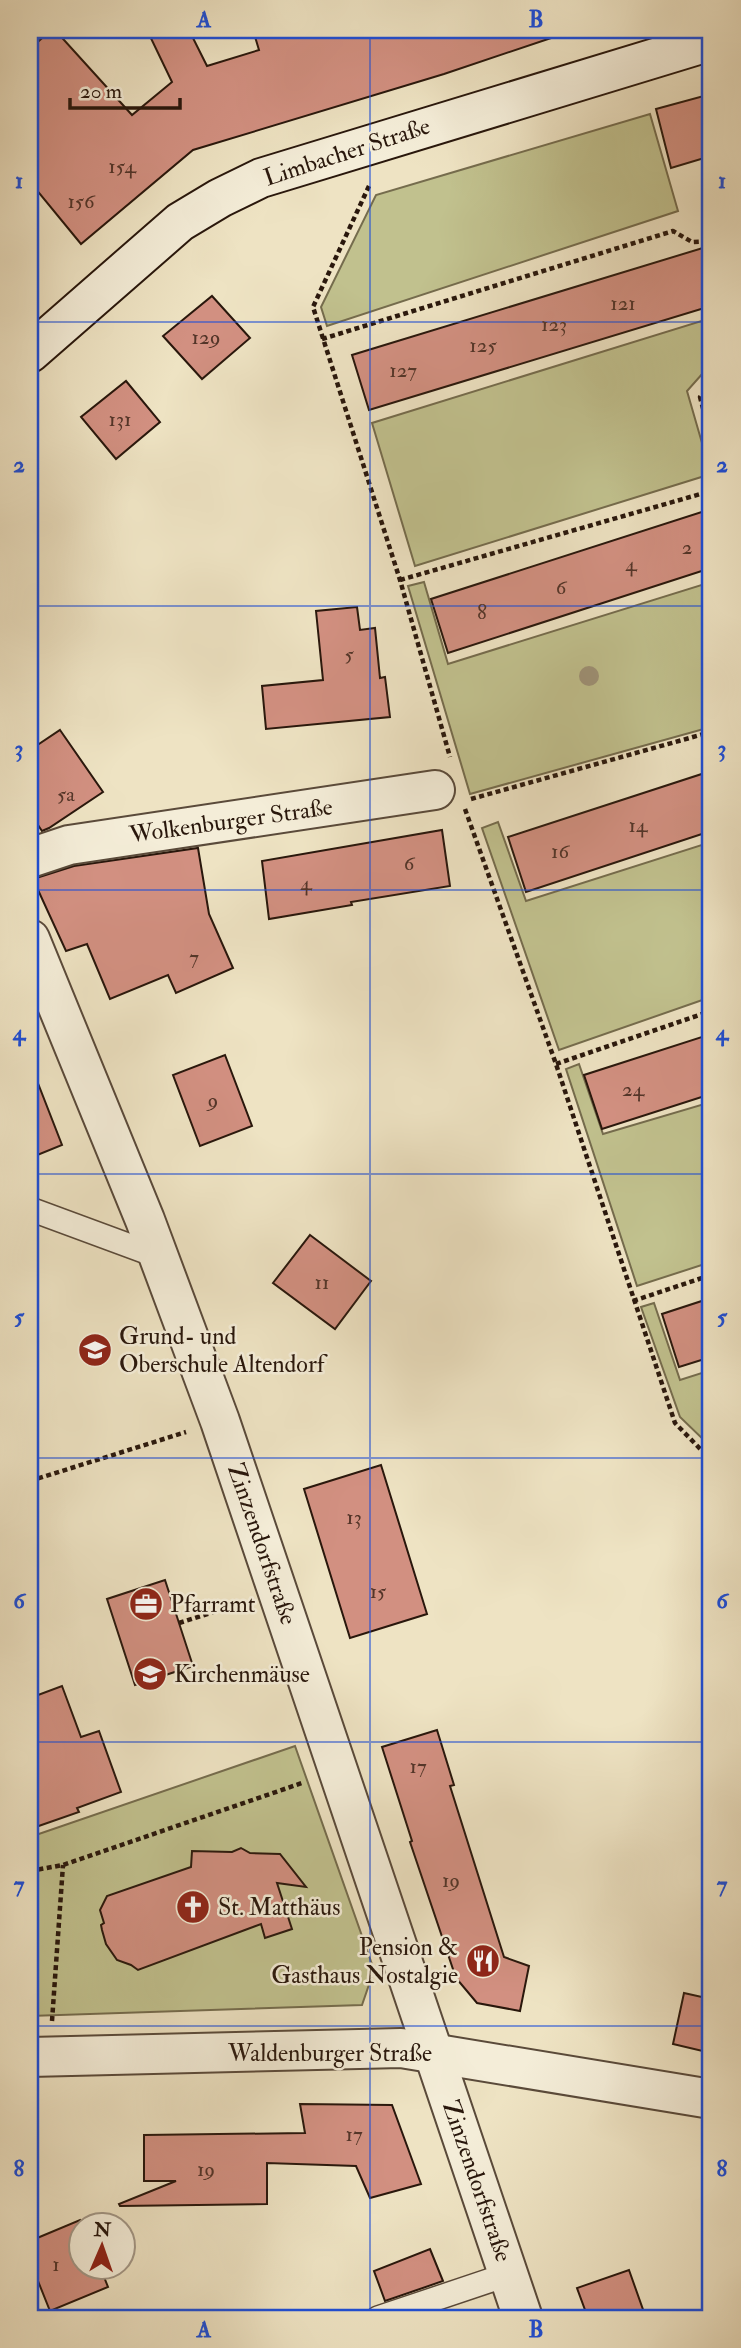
<svg xmlns="http://www.w3.org/2000/svg" width="741" height="2348" viewBox="0 0 741 2348" font-family="'IM FELL Double Pica',serif">
	<style>
		.green { fill: #c1c18e; stroke: #756c4d; stroke-width: 2 }
		.building { fill: #d29081; stroke: #29170c; stroke-width: 2 }
		.lines { fill: none; stroke-linecap: round; stroke-linejoin: round }
		.service-casing { stroke: #5a4a3a; stroke-width: 26 }
		.minor-casing { stroke: #5a4a3a; stroke-width: 42 }
		.tertiary-casing { stroke: #5a4a3a; stroke-width: 42 }
		.secondary-casing { stroke: #29170c; stroke-width: 42 }
		.path { stroke: #29170c; stroke-width: 4.5; stroke-dasharray: 5 3.5; stroke-linecap: butt }
		.service { stroke: #f4edd8; stroke-width: 23 }
		.minor { stroke: #f4edd8; stroke-width: 38 }
		.tertiary { stroke: #f4edd8; stroke-width: 38 }
		.secondary { stroke: #f4edd8; stroke-width: 38 }
		.tree { fill: #9f9378 }
		.grid { fill: none; stroke: #1d4ed8; stroke-width: 2; stroke-opacity: 0.55 }
		.labels { text-anchor: middle; dominant-baseline: central; stroke-width: 5; stroke-linejoin: round; paint-order: stroke }
		.number-label { font-size: 21px; fill: #533529 }
		.street-label { font-size: 24px; fill: #29170c; stroke: #f4edd8 }
		.poi-label { font-size: 24px; fill: #29170c; stroke: #f4edd8; text-anchor: start }
		.neatline { fill: none; stroke: #1d4ed8; stroke-width: 2.5 }
		.grid-label { font-size: 23px; text-anchor: middle; font-weight: bold; fill: #1d4ed8 }
	</style>
	<rect width="100%" height="100%" fill="#eee3c3"/>
	<filter id="stains"><feTurbulence type="fractalNoise" baseFrequency=".00286" numOctaves="4"/><feColorMatrix values="0 0 0 0 .2 0 0 0 0 .09 0 0 0 0 .02 0 0 0 .5 -.17"/></filter>
	<radialGradient id="worn" r=".72"><stop offset=".6" stop-color="#630" stop-opacity="0"/><stop offset="1" stop-color="#630" stop-opacity=".3"/></radialGradient>
	<!-- green -->
	<g class="green">
		<path d="M650,114L678,211L327,326L321,307L376,195Z"/>
		<path d="M711,318V364L687,391L711,474L415,566L372,423Z"/>
		<path d="M424,582L448,664L711,582V727L470,794L408,586Z"/>
		<path d="M498,822L526,901L711,842V997L559,1050L482,828Z"/>
		<path d="M579,1064L603,1134L711,1102V1262L637,1286L566,1069Z"/>
		<path d="M654,1303L680,1380L711,1370V1447L680,1417L641,1307Z"/>
		<path d="M295,1746L374,1970L362,2005L30,2016V1837Z"/>
	</g>
	<!-- building -->
	<g class="building">
		<path d="M51,30H55L132,115L172,82L147,30H189L207,66L259,50L253,30H559L560,35L444,74L193,150L81,244L30,182V49Z"/>
		<path d="M711,94V156L671,168L656,109Z"/>
		<path d="M706,247L711,264V306L369,410L352,355Z"/>
		<path d="M212,296L250,338L202,379L163,336Z"/>
		<path d="M126,381L160,422L116,459L81,417Z"/>
		<path d="M711,509V568L448,653L431,599Z"/>
		<path d="M357,607L360,630L375,628L380,678L385,677L390,717L266,729L262,686L323,680L316,611Z"/>
		<path d="M60,730L103,792L49,828L42,831L30,813V750Z"/>
		<path d="M711,771V831L526,892L508,837Z"/>
		<path d="M442,830L450,886L351,902L352,905L269,919L262,861Z"/>
		<path d="M198,848L209,914L233,968L176,993L168,975L110,999L87,944L66,951L33,879L74,866Z"/>
		<path d="M711,1034V1094L602,1129L584,1075Z"/>
		<path d="M225,1055L252,1126L200,1146L173,1075Z"/>
		<path d="M30,1068H32L62,1145L30,1158Z"/>
		<path d="M310,1235L371,1281L335,1329L273,1283Z"/>
		<path d="M711,1298V1357L679,1367L662,1314Z"/>
		<path d="M381,1465L427,1614L350,1638L304,1489Z"/>
		<path d="M165,1580L193,1666L135,1685L107,1599Z"/>
		<path d="M62,1686L81,1737L99,1731L121,1792L77,1808L79,1812L30,1829V1698Z"/>
		<path d="M437,1730L454,1785L450,1786L504,1957L529,1966L520,2011L477,2003L456,1978L410,1842L412,1841L382,1747Z"/>
		<path d="M241,1848L250,1853L280,1854L306,1887L277,1883L292,1929L265,1938L261,1924L138,1970L131,1965L117,1960L106,1944L102,1930L101,1925L104,1923L100,1910L107,1896L191,1867L192,1851L232,1852Z"/>
		<path d="M684,1993L711,1999V2053L673,2044Z"/>
		<path d="M300,2104L392,2105L421,2184L370,2198L356,2166L267,2163V2204L120,2206L119,2204L176,2181H144V2135L305,2133Z"/>
		<path d="M80,2220L82,2225L80,2267H100L108,2287L50,2311L30,2261V2241Z"/>
		<path d="M430,2249L443,2281L385,2301L374,2271Z"/>
		<path d="M629,2270L646,2318H588L577,2288Z"/>
	</g>
	<g class="lines">
		<!-- service casing -->
		<g class="service-casing">
			<g id="service">
				<path d="M30,1209L160,1257"/>
				<path d="M378,2318L509,2274"/>
			</g>
		</g>
		<!-- minor casing -->
		<g class="minor-casing">
			<g id="minor">
				<path d="M30,858L69,845L435,790"/>
				<path d="M30,939L145,1220L220,1421L523,2318"/>
			</g>
		</g>
		<!-- tertiary casing -->
		<g class="tertiary-casing">
			<path id="tertiary" d="M30,2057L401,2048L711,2099"/>
		</g>
		<!-- secondary casing -->
		<g class="secondary-casing">
			<path id="secondary" d="M30,353L180,222L220,198L261,178L711,41"/>
		</g>
		<!-- path -->
		<g class="path">
			<path d="M369,186L313,307L400,580L450,757"/>
			<path d="M322,339L673,231L692,242L711,241"/>
			<path d="M711,383L700,397L711,439"/>
			<path d="M400,580L711,491"/>
			<path d="M471,799L711,732"/>
			<path d="M465,809L556,1064L675,1423L711,1460"/>
			<path d="M556,1064L711,1011"/>
			<path d="M633,1301L711,1275"/>
			<path d="M30,1481L186,1432"/>
			<path d="M179,1623L242,1603"/>
			<path d="M30,1871L63,1865L302,1783"/>
			<path d="M52,2021L63,1865"/>
		</g>
		<!-- service -->
		<use href="#service" class="service"/>
		<!-- minor -->
		<use href="#minor" class="minor"/>
		<!-- tertiary -->
		<use href="#tertiary" class="tertiary"/>
		<!-- secondary -->
		<use href="#secondary" class="secondary"/>
	</g>
	<!-- trees -->
	<circle class="tree" cx="589" cy="676" r="10"/>
	<!-- grid -->
	<path class="grid" d="M370,30V2318M30,322H711M30,606H711M30,890H711M30,1174H711M30,1458H711M30,1742H711M30,2026H711"/>
	<!-- icons -->
	<defs>
		<g id="school-disc" transform="scale(1.75)"><circle r="9.5" fill="#8f2418" stroke="#f4edd8"/><path d="M0-5L7-2L0 1L-7-2ZM-4 1L0 2.5L4 1V4Q0 6-4 4Z" fill="#fff"/></g>
		<g id="office-disc" transform="scale(1.75)"><circle r="9.5" fill="#8f2418" stroke="#f4edd8"/><path d="M-6-3h4V-5.5h4V-3h4V5H-6ZM-1-4.5V-3h2v-1.5ZM-6 0V1H6V0Z" fill="#fff"/></g>
		<g id="church-disc" transform="scale(1.75)"><circle r="9.5" fill="#8f2418" stroke="#f4edd8"/><path d="M-1.2-6h2.4v3.5h3.3v2.4h-3.3V6h-2.4V-.1h-3.3v-2.4h3.3Z" fill="#fff"/></g>
		<g id="restaurant-disc" transform="scale(1.75)"><circle r="9.5" fill="#8f2418" stroke="#f4edd8"/><path d="M-5-6h1v4h1v-4h1v4h1v-4h1v5L-1.5 .5V6h-2V.5L-5-1ZM5-6V6H3V1.5H1.5Q1.5-4 5-6Z" fill="#fff"/></g>
	</defs>
	<g fill-rule="evenodd">
		<use href="#school-disc" x="95" y="1350"/>
		<use href="#office-disc" x="146" y="1604"/>
		<use href="#school-disc" x="150" y="1674"/>
		<use href="#church-disc" x="193" y="1907"/>
		<use href="#restaurant-disc" x="483" y="1961"/>
	</g>
	<g class="labels">
		<!-- number labels -->
		<g class="number-label">
			<text x="122" y="166">154</text>
			<text x="81" y="201">156</text>
			<text x="623" y="303">121</text>
			<text x="554" y="324">123</text>
			<text x="206" y="337">129</text>
			<text x="483" y="345">125</text>
			<text x="403" y="370">127</text>
			<text x="120" y="419">131</text>
			<text x="687" y="547">2</text>
			<text x="631" y="564">4</text>
			<text x="561" y="587">6</text>
			<text x="482" y="612">8</text>
			<text x="349" y="654">5</text>
			<text x="66" y="794">5a</text>
			<text x="638" y="825">14</text>
			<text x="560" y="851">16</text>
			<text x="409" y="863">6</text>
			<text x="306" y="883">4</text>
			<text x="194" y="957">7</text>
			<text x="633" y="1089">24</text>
			<text x="213" y="1100">9</text>
			<text x="322" y="1282">11</text>
			<text x="354" y="1517">13</text>
			<text x="378" y="1591">15</text>
			<text x="418" y="1766">17</text>
			<text x="451" y="1880">19</text>
			<text x="354" y="2134">17</text>
			<text x="206" y="2169">19</text>
			<text x="56" y="2264">1</text>
		</g>
		<!-- street labels -->
		<g class="street-label">
			<text transform="translate(347 152) rotate(-18)">Limbacher Straße</text>
			<text transform="translate(231 821) rotate(-8)">Wolkenburger Straße</text>
			<text transform="translate(262 1544) rotate(71)">Zinzendorfstraße</text>
			<text x="330" y="2053">Waldenburger Straße</text>
			<text transform="translate(477 2181) rotate(71)">Zinzendorfstraße</text>
		</g>
		<!-- poi labels -->
		<g class="poi-label">
			<text x="119" y="1336">Grund- und<tspan x="119" dy="28">Oberschule Altendorf</tspan></text>
			<text x="170" y="1604">Pfarramt</text>
			<text x="174" y="1674">Kirchenmäuse</text>
			<text x="218" y="1907">St. Matthäus</text>
			<text x="458" y="1947" text-anchor="end">Pension &amp;<tspan x="458" dy="28">Gasthaus Nostalgie</tspan></text>
		</g>
	</g>
	<!-- margin -->
	<rect width="741" height="2348" fill="none" stroke="#eee3c3" stroke-width="77"/>
	<!-- north arrow -->
	<g transform="translate(102 2246) rotate(2)"><circle r="33" fill="#f4edd8" stroke="#a39786" stroke-width="2"/>
	<path d="M0-5L12 26L0 18L-12 26Z" fill="#8f2418"/>
	<text y="-10" font-size="19" font-weight="bold" text-anchor="middle" fill="#29170c">N</text>
	</g>
	<!-- scale -->
	<path d="M70 98v10h110v-10" fill="none" stroke="#29170c" stroke-width="3.5"/>
	<text x="80" y="98" font-size="21" fill="#29170c" stroke="#f4edd8" stroke-width="5" paint-order="stroke">20 m</text>
	<rect x="38" y="38" width="664" height="2272" class="neatline"/>
	<g class="grid-label">
		<text x="204" y="27">A</text>
		<text x="536" y="27">B</text>
		<text x="19" y="188">1</text>
		<text x="722" y="188">1</text>
		<text x="19" y="472">2</text>
		<text x="722" y="472">2</text>
		<text x="19" y="756">3</text>
		<text x="722" y="756">3</text>
		<text x="19" y="1040">4</text>
		<text x="722" y="1040">4</text>
		<text x="19" y="1324">5</text>
		<text x="722" y="1324">5</text>
		<text x="19" y="1608">6</text>
		<text x="722" y="1608">6</text>
		<text x="19" y="1892">7</text>
		<text x="722" y="1892">7</text>
		<text x="19" y="2176">8</text>
		<text x="722" y="2176">8</text>
		<text x="204" y="2337">A</text>
		<text x="536" y="2337">B</text>
	</g>
	<rect width="100%" height="100%" filter="url(#stains)"/>
	<rect width="100%" height="100%" fill="url(#worn)"/>
</svg>
